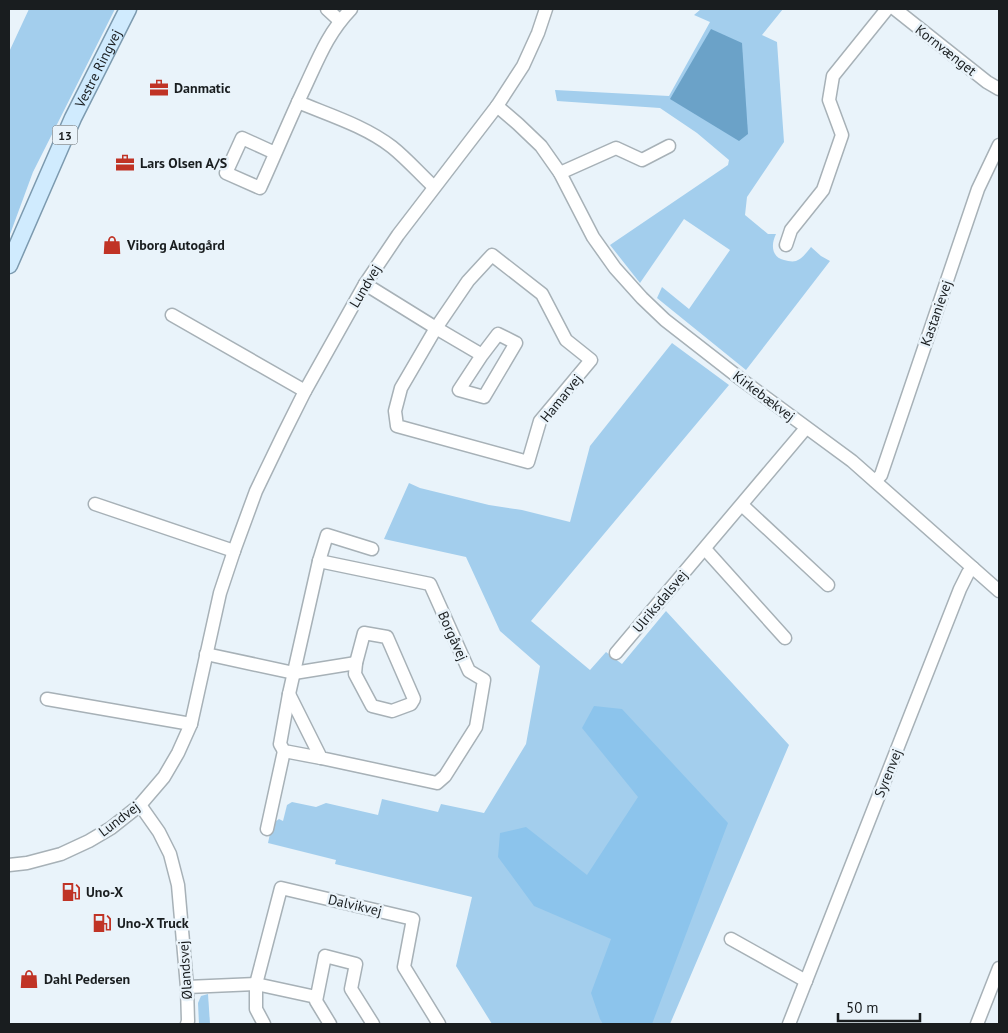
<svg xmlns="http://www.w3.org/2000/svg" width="1008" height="1033" viewBox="0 0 1008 1033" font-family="'PT Sans',sans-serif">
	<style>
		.green { fill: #a3ceed }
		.forest { fill: #8cc4ec }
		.water { fill: #6ba2c8 }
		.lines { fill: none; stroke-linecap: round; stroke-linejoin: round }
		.minor-casing { stroke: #a7b1b7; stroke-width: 15 }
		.major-casing { stroke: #7c9aaf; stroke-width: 19 }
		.minor { stroke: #fff; stroke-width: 12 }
		.major { stroke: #d0ebfe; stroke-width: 16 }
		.labels { text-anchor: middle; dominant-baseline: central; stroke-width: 5; stroke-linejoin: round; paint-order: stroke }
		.shield { fill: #e9f3fa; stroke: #575d61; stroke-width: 1 }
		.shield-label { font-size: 12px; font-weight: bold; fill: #191d1f }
		.street-label { font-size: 14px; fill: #191d1f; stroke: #e9f3fa }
		.poi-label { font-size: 14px; font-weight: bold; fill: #191d1f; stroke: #e9f3fa; text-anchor: start }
	</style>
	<rect width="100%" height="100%" fill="#e9f3fa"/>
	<!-- green -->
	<g class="green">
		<path d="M29,9H115L33,172L9,237V52Z"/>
		<path d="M701,9H783L762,35L777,42L784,142L747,197L745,215L768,234H776C771,244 771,257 784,260C788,261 792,262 796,261C802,259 807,252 811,247L821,256L830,261L746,370L657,298L662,287L689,309L730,250L684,219L640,283L610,245L728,165L729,160L697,133L660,108L557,101L555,90L669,96L710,22L694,15Z"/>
		<path d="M672,343L729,385L531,621L590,670L606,652L622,664L666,611L789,745L670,1024H492L456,966L472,897L335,864L336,860L268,843L272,824L279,819L283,821L287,805L292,802L316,807L326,803L378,815L382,799L438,812L441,804L484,813L526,744L540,666L500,631L466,557L384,539L409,483L420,488L489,505L522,510L570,522L590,446Z"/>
		<path d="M208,994L210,1024H199L198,1003L201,996Z"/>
	</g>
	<!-- forest -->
	<path class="forest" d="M594,706L622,709L728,823L652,1024H603L600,1019L591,993L611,939L534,906L498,857L500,833L526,827L587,875L638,797L582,728Z"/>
	<!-- water -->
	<path class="water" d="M711,29L742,43L748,134L739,141L670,99Z"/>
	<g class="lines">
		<!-- minor casing -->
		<g class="minor-casing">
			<g id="minor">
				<path d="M327,9L340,21"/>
				<path d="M895,9L987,82L999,89"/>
				<path d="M298,102C329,115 365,126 392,147C407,159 420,174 434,187"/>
				<path d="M497,106L518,124L541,146L560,173L593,237L615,268L642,298L665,320L742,380L852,461L999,591"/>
				<path d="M275,153L242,138L226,173L260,188C275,155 289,121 305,87C319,57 328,33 351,9"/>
				<path d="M560,173L616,148L642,160L669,146"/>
				<path d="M786,245L791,230L823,190L842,135L829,100L833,76L887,9"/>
				<path d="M492,255L542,294L566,340L591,360L540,421L528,462L397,426L395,411L401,388L436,328L468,281Z"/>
				<path d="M365,284L436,328L482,355L459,390L484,397L516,343L498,334L482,355"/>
				<path d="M172,315L305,391"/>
				<path d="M875,481L881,475L978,189L999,145"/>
				<path d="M95,504L234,551"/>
				<path d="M742,505L828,585"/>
				<path d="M705,549L785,638"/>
				<path d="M364,633L387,637L414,699L411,704L392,711L372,706L355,674L356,663Z"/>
				<path d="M616,653L806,428"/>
				<path d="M206,654L294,673L356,663"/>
				<path d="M289,694L321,758L437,783L445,776L476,727L484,680L469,671L430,584L319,561"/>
				<path d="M47,699L191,724"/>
				<path d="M321,758L284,751L280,744L289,694L319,561L327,535L372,549"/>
				<path d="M140,805L159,832L170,854L178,885L187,987L188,1021L187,1024"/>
				<path d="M267,829L284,751"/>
				<path d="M9,865L27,863L61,854L89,841L111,828L140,805L164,777L178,753L191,724L220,593L234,551L256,491L283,435L305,391L365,284L398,235L497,106L523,66L538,33L546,9"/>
				<path d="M731,939L806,981"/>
				<path d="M187,987L256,984L316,997"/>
				<path d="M264,1024L256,1009V984L281,888L413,919L404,967L439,1024"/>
				<path d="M330,1024L316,1001L325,956L356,964L351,989L373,1024"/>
				<path d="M789,1024L960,589L968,573L973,568"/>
				<path d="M977,1024L999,968"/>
			</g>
		</g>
		<!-- major casing -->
		<g class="major-casing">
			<g id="major">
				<path id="s1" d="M9,265L73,118L128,9"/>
			</g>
		</g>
		<!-- minor -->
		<use href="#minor" class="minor"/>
		<!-- major -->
		<use href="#major" class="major"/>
	</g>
	<!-- icons -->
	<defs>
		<g id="office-bare" transform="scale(1.5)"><path d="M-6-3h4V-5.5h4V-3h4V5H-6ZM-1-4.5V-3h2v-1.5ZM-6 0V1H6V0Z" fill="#c03325" stroke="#e9f3fa" stroke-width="2.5" paint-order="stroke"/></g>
		<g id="shop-bare" transform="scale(1.5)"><path d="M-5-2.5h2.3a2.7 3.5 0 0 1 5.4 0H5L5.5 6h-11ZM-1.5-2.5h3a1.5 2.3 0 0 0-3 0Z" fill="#c03325" stroke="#e9f3fa" stroke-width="2.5" paint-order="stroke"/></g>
		<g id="fuel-bare" transform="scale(1.5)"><path d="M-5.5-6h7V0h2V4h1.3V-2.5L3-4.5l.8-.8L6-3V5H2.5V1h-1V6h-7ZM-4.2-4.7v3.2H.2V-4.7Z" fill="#c03325" stroke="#e9f3fa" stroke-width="2.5" paint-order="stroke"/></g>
	</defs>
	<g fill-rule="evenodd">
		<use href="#office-bare" x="159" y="88"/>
		<use href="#office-bare" x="125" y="163"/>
		<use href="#shop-bare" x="112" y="245"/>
		<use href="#fuel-bare" x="71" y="892"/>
		<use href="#fuel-bare" x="102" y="923"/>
		<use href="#shop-bare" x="29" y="979"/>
	</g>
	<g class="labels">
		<!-- shield labels -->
		<rect class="shield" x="52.5" y="125.5" width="25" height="19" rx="4"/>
		<g class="shield-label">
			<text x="65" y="135">13</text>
		</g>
		<!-- street labels -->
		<g class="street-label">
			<text transform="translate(946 50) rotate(38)">Kornvænget</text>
			<text stroke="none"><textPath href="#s1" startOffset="216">Vestre Ringvej</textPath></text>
			<text transform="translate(365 286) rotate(-59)">Lundvej</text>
			<text transform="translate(936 313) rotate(-71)">Kastanievej</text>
			<text transform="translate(764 396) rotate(37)">Kirkebækvej</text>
			<text transform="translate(561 398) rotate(-51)">Hamarvej</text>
			<text transform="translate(660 601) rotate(-50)">Ulriksdalsvej</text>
			<text transform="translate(453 636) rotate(66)">Borgåvej</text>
			<text transform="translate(888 773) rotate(-68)">Syrenvej</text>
			<text transform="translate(119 819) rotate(-37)">Lundvej</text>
			<text transform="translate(355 905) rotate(13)">Dalvikvej</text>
			<text transform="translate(185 970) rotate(-94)">Ølandsvej</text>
		</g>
		<!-- poi labels -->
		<g class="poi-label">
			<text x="174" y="88">Danmatic</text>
			<text x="140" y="163">Lars Olsen A/S</text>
			<text x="127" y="245">Viborg Autogård</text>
			<text x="86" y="892">Uno-X</text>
			<text x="117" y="923">Uno-X Truck</text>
			<text x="44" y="979">Dahl Pedersen</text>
		</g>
	</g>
	<!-- border -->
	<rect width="1008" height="1033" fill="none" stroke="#191d1f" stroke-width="20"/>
	<!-- scale -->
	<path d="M838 1013v8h82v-8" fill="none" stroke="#191d1f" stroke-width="2.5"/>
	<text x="846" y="1013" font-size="15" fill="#191d1f" stroke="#e9f3fa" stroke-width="4" paint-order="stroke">50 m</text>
</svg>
